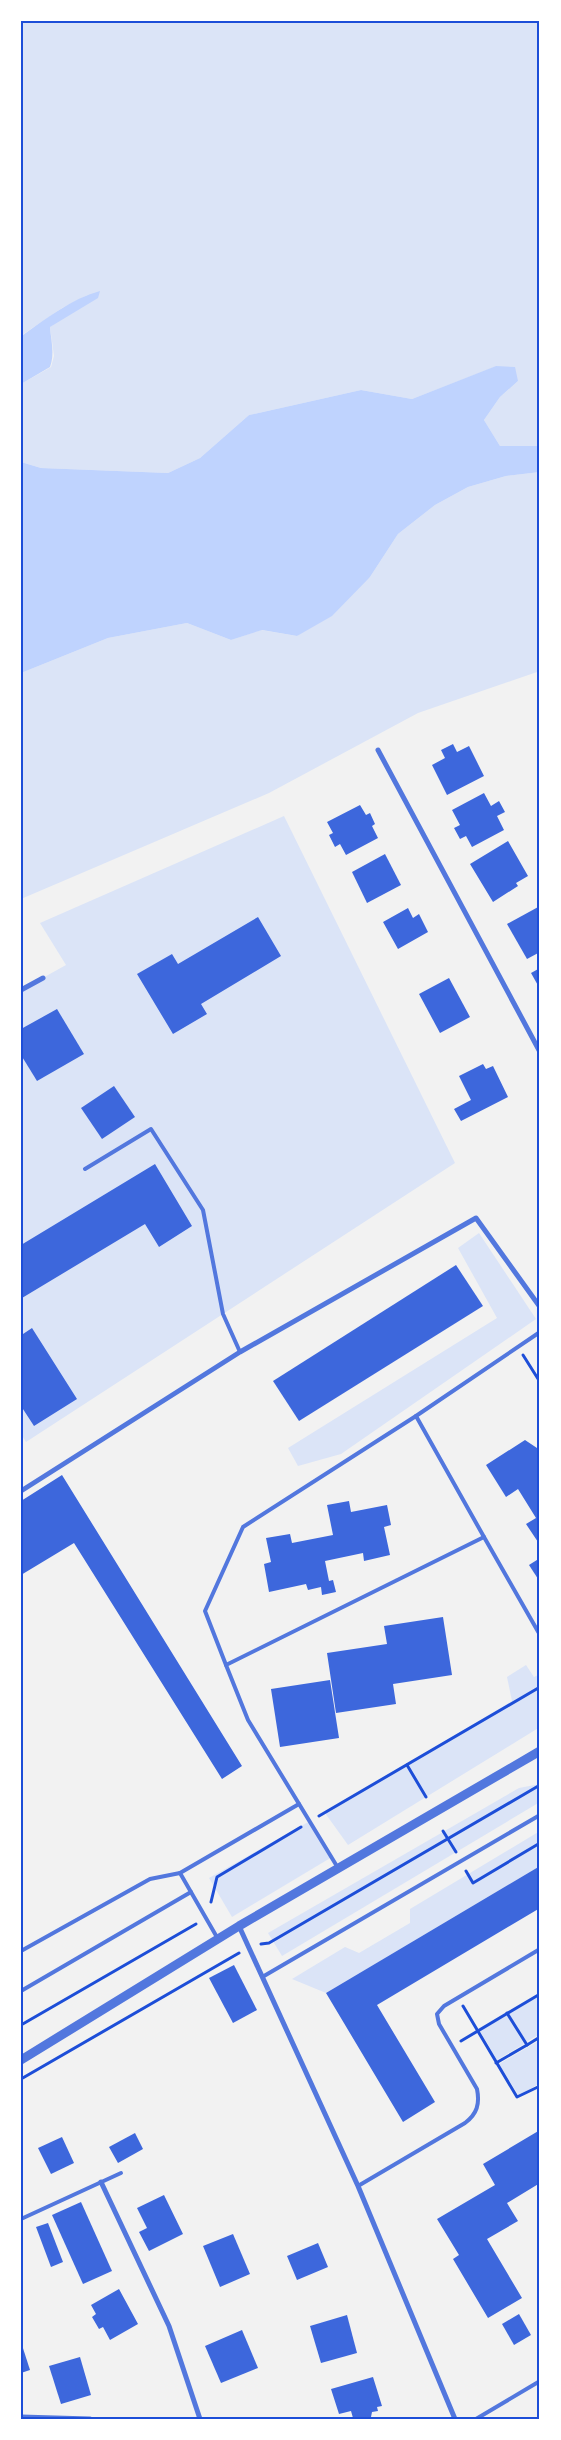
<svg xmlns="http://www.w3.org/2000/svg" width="561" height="2440" viewBox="0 0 561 2440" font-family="'Source Sans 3',sans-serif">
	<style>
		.green { fill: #dbe4f7 }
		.water { fill: #bfd3fe }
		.building { fill: #3d67dc }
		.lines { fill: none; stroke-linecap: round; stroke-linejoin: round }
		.path { stroke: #1d4ed8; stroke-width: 3 }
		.service { stroke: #5277de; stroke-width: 4 }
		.minor { stroke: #5277de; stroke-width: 5 }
		.tertiary { stroke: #5277de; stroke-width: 9 }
		.neatline { fill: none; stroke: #1d4ed8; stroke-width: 2 }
	</style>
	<rect width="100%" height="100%" fill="#f2f2f2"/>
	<!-- green -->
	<g class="green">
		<path d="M21,21H540V446H500L484,420L500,397L518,381L497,366L412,399L361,390L249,415L200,458L168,473L41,468L21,462V384L51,367L54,356L50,327L88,295L62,308L22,335Z"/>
		<path d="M540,472V671L418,713L269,793L21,899V673L108,638L187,623L231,640L261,630L297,636L370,577L398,534L435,505L468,487L506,476Z"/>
		<path d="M284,816L455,1163L26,1442L21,1434V990L66,965L40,923Z"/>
		<path d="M479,1233L536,1319L341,1454L298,1466L288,1448L497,1318L458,1248Z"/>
		<path d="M526,1665L534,1677L540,1674V1727L348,1845L325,1813L512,1701L507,1677Z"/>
		<path d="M540,1784V1802L282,1956L268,1933L519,1788Z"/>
		<path d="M310,1821L332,1857L232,1917L209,1878Z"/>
		<path d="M540,1831V1866L326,1993L292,1979L345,1947L359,1953L410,1923V1909Z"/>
		<path d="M537,1997L540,2003V2034L526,2042L509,2014Z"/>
		<path d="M507,2015L524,2044L497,2060L480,2031Z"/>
		<path d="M540,2040V2083L519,2096L499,2064Z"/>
	</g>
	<!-- water -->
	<g class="water">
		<path d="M100,291L98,298L50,327C51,341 55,354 50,367L21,384V333L23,335C47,318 71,299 100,291Z"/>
		<path d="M496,366L515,367L518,381L500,397L484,420L500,446H540V472L506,476L468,487L435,505L398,534L370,577L332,616L297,636L262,630L231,640L187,623L108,638L21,673V462L41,468L168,473L200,458L249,415L361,390L412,399Z"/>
	</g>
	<!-- building -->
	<g class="building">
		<path d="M453,744L457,752L469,746L484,776L447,795L432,765L445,758L441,750Z"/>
		<path d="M484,793L491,806L499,801L505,812L497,816L504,830L472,847L466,836L460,839L454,828L460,825L452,810Z"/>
		<path d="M360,805L366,815L370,813L375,824L372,826L378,838L346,855L340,844L335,847L329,835L333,833L327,822Z"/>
		<path d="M508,841L528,876L516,883L518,886L493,902L470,864Z"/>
		<path d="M385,854L401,885L367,903L352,872Z"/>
		<path d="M540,906V952L527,959L507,924Z"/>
		<path d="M408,908L413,918L419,914L428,932L398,949L383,922Z"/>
		<path d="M258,917L281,956L201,1004L207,1014L173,1034L137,974L172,954L178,964Z"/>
		<path d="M540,968V989L531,973Z"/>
		<path d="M449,978L470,1017L440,1033L419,994Z"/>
		<path d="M57,1009L84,1054L37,1081L21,1055V1029Z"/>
		<path d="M483,1064L486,1069L493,1066L508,1097L461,1121L454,1109L471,1100L459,1076Z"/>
		<path d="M114,1086L135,1117L102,1139L81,1108Z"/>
		<path d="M155,1164L192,1226L159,1247L145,1224L22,1298L21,1245Z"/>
		<path d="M456,1265L483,1306L299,1421L273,1381Z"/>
		<path d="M32,1328L77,1399L34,1426L21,1406V1331L23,1334Z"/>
		<path d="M525,1440L540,1450V1545L526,1524L536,1518L518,1489L506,1497L486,1465Z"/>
		<path d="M62,1475L242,1766L222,1779L74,1543L21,1575V1501Z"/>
		<path d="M349,1501L351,1512L387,1505L391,1525L384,1527L390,1555L364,1561L363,1553L325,1561L329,1581L333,1580L336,1592L322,1595L321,1587L308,1590L306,1584L269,1592L264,1564L271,1562L266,1538L290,1534L292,1543L333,1535L327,1505Z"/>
		<path d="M540,1558V1582L529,1565Z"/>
		<path d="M443,1617L452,1675L393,1684L396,1704L336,1713L327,1653L387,1644L384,1626Z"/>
		<path d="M330,1680L339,1738L280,1747L271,1689Z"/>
		<path d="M540,1866V1908L377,2005L435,2102L403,2122L326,1993Z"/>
		<path d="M234,1965L257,2010L233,2023L209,1978Z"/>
		<path d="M540,2130V2183L507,2203L518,2221L487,2239L522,2298L488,2318L453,2259L459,2255L437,2219L495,2185L483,2164Z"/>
		<path d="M135,2133L143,2149L118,2163L109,2147Z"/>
		<path d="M62,2137L74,2163L51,2174L38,2148Z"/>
		<path d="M164,2195L183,2234L149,2251L139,2232L147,2228L137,2208Z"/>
		<path d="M81,2202L112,2271L83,2284L52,2215Z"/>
		<path d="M48,2223L63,2262L51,2267L36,2227Z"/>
		<path d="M233,2234L250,2274L220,2287L203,2246Z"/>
		<path d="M318,2243L328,2267L297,2280L287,2256Z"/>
		<path d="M119,2289L138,2324L110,2340L103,2327L99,2329L92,2317L96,2314L91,2305Z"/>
		<path d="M519,2314L531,2335L514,2345L502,2324Z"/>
		<path d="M347,2315L357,2353L321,2363L310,2326Z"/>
		<path d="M242,2330L258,2368L221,2383L205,2346Z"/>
		<path d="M21,2342L30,2370L21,2373Z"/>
		<path d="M80,2357L91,2395L61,2404L49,2366Z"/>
		<path d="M373,2377L382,2406L377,2407L378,2411L372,2412L371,2417L367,2419L353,2418L351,2411L339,2414L331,2389Z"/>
	</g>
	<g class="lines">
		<!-- path -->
		<g class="path">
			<path d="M523,1355L540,1382"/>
			<path d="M407,1765L426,1797"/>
			<path d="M319,1816L540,1687"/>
			<path d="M443,1831L456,1852"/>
			<path d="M466,1871L473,1883L540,1843"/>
			<path d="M211,1902L217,1877L301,1827"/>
			<path d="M261,1944L269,1943L540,1785"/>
			<path d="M463,2006L517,2097L540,2086"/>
			<path d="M507,2013L527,2045L540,2037"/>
			<path d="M21,2025L196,1924"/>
			<path d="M461,2041L540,1994"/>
			<path d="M496,2063L527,2045"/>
			<path d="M21,2079L239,1953"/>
		</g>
		<!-- service -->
		<g class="service">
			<path d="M85,1169L151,1129L203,1210L223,1314L240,1352"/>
			<path d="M416,1416L540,1332"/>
			<path d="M226,1665L205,1611L243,1527L416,1416L484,1537"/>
			<path d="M338,1868L248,1720L226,1665L484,1537L540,1635"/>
			<path d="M218,1939L180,1873L299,1804"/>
			<path d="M21,1951L150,1879L180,1873"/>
			<path d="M264,1976L540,1815"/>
			<path d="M21,1991L191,1892"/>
			<path d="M358,2186L465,2123C477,2114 480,2104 477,2089L439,2024L437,2014L444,2006L540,1949"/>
			<path d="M21,2219L121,2173"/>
			<path d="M540,2233V2246"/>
			<path d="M476,2419L540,2381"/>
		</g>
		<!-- minor -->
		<g class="minor">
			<path d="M378,750L540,1052"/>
			<path d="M21,990L43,978"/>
			<path d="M21,1491L240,1352L476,1218L540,1307"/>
			<path d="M239,1926L358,2186L455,2419"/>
			<path d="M101,2182L169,2326L200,2419"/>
			<path d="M21,2417L90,2419"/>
		</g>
		<!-- tertiary -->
		<path class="tertiary" d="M21,2060L239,1926L540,1751"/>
	</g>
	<!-- border -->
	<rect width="561" height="2440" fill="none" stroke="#ffffff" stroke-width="45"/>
	<rect x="22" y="22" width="516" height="2396" class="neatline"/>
</svg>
